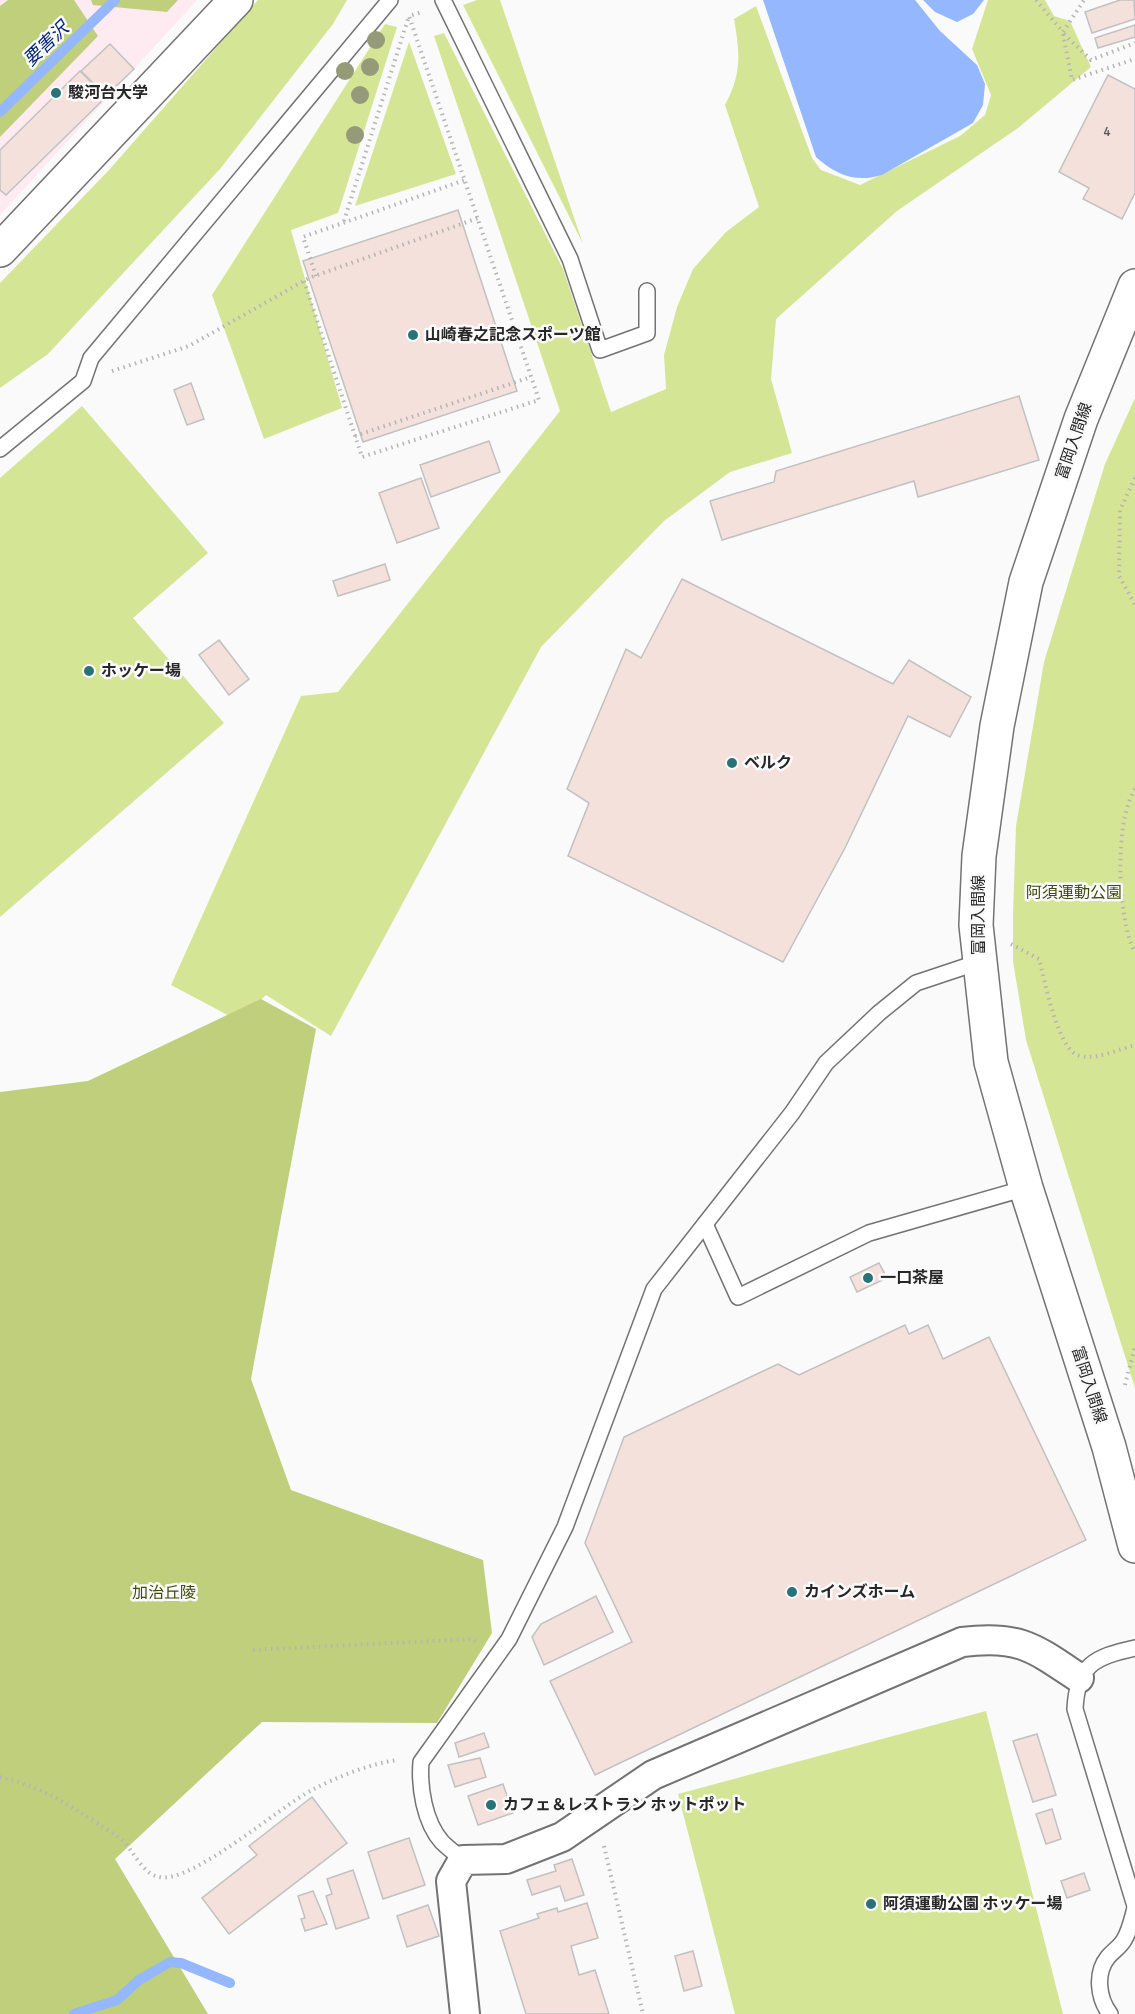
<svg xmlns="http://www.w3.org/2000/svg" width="1135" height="2014" viewBox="0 0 1135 2014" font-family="Signika,'Noto Sans JP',sans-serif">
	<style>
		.education { fill: #feeaf1 }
		.green { fill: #d5e596 }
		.forest { fill: #bfcf7c }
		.water { fill: #94b7fd }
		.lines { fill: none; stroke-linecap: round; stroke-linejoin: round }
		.stream { stroke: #94b7fd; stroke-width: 10 }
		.building { fill: #f4e1dc; stroke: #c2c1c1; stroke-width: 1.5 }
		.lane-casing { stroke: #737374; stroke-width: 18 }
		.street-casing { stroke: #737374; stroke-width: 32 }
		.secondary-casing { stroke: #737374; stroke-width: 36 }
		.path { stroke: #b5b5b6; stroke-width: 4; stroke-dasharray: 1.5 4.5; stroke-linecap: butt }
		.lane { stroke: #fff; stroke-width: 15 }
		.street { stroke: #fff; stroke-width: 28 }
		.secondary { stroke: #fff; stroke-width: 33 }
		.tree { fill: #959a78 }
		.poi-dot { fill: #297378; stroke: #fafafb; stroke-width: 2 }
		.labels { text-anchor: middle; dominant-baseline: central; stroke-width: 5; stroke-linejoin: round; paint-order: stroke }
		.number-label { font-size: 14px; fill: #5a5655 }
		.poi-label { font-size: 16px; font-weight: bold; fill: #272728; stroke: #fafafb; text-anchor: start }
		.street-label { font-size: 16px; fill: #272728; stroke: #fafafb }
		.park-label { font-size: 16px; fill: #424b0c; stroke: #fafafb }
		.water-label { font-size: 18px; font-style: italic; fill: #072573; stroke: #fafafb }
	</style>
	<rect width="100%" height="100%" fill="#fafafb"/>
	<!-- education -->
	<path class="education" d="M0,0H197L0,215Z"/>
	<!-- green -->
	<g class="green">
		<path d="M258,0H347L333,24L220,169L48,354L0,388V283L109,170Z"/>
		<path d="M477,0H500L583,244L463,5Z"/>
		<path d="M988,0H1045L1054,16L1070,21L1091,67L1018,128L897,211L776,319L771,379L792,453L730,472L664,521L541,647L331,1036L266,995L239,1021L171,985L301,696L338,692L560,411L434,36L444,33L563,269L611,412L666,389L664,355L677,307L693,269L726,232L759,207L725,105C742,73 740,54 734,19L756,6L812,158L821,170L860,185L960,136L985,115L991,95L972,49Z"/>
		<path d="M385,24L397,27L338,213L291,230L342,408L264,439L212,295Z"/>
		<path d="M409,42L456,174L355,206Z"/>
		<path d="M1135,398V1388L1026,1040L1013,961V914L1016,826L1044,662L1105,464Z"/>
		<path d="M82,406L208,553L133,618L224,723L0,917V478Z"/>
		<path d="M986,1711L1063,2014H735L678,1794Z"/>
	</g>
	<!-- forest -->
	<g class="forest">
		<path d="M8,0H74L98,36L0,137V6Z"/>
		<path d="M91,0H178L167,12L93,5Z"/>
		<path d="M261,999L316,1029L251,1379L291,1490L483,1560L492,1633L437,1723L262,1722L115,1859L208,2014H0V1092L88,1081Z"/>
	</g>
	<!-- water -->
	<g class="water">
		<path d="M763,0H915L940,31L977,65L985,84L983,105L973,123L882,175C856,183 836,175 816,157Z"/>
		<path d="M923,0H984L973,14L957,22L935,12Z"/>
	</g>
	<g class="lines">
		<!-- stream -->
		<g class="stream">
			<path d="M0,112L115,0"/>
			<path d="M74,2014L117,2000L139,1980L170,1962L181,1963L230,1983"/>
		</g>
	</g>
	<!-- building -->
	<g class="building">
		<path d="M1120,0H1134L1135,19L1092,33L1085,12Z"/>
		<path d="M1135,25V37L1098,48L1095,38Z"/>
		<path d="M110,44L134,69L106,96L81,71Z"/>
		<path d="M80,71L106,97L6,195L0,190V150Z"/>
		<path d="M1108,75L1135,89V193L1122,219L1083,199L1089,188L1059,172Z"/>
		<path d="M458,210L517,391L363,442L303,261Z"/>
		<path d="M191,383L204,419L187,425L174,390Z"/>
		<path d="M1019,396L1039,460L918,497L914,481L722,540L710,501L774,482L776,471Z"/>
		<path d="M489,441L500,472L431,497L420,465Z"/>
		<path d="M421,478L439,528L397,543L379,493Z"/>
		<path d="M385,564L390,580L338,596L333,581Z"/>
		<path d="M682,579L893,684L909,660L971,697L950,737L908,716L845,848L783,962L568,856L589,803L567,789L626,649L641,658Z"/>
		<path d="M219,640L249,679L229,695L199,655Z"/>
		<path d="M879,1263L887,1278L857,1292L850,1277Z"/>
		<path d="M905,1325L909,1334L928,1325L943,1359L989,1337L1086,1540L595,1775L550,1681L632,1642L585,1543L624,1437L778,1364L799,1375Z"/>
		<path d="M596,1596L613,1632L544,1665L532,1637L541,1624Z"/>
		<path d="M484,1733L489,1747L459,1757L455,1743Z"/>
		<path d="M1037,1734L1056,1795L1033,1802L1013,1741Z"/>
		<path d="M480,1758L486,1777L455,1787L448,1765Z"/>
		<path d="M503,1784L513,1813L478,1825L468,1796Z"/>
		<path d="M312,1797L347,1843L229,1934L202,1898L257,1855L249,1846Z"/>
		<path d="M1052,1809L1061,1839L1046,1844L1036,1814Z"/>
		<path d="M409,1838L425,1885L383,1899L368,1852Z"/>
		<path d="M572,1859L584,1895L565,1901L560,1886L532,1895L527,1880L556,1871L554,1865Z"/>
		<path d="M353,1870L369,1918L336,1929L326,1896L332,1894L327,1879Z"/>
		<path d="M1084,1873L1090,1890L1067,1898L1061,1881Z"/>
		<path d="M313,1891L327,1924L305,1931L301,1919L305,1918L298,1896Z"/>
		<path d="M587,1903L598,1938L571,1946L579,1975L595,1970L609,2014H526L500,1931L539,1918L537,1914L557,1908L558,1912Z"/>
		<path d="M428,1905L439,1936L407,1947L397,1916Z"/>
		<path d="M693,1951L702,1986L684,1991L675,1956Z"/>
	</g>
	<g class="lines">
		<!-- lane casing -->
		<g class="lane-casing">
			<g id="lane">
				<path d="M443,0L570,259L600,350L647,333V291"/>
				<path d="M0,449L83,381L91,358L390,0"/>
				<path d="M705,1224L738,1297L869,1233L1026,1188"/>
				<path d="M1135,1648C1094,1657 1077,1665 1075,1709L1135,1906"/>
				<path d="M463,1860C456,1854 448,1848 442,1842C424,1822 419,1786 421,1762L509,1639L565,1527L654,1289L792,1113L826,1063L879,1013L916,983L979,962"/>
				<path d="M1110,2014C1098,1998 1095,1973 1108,1957C1113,1951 1120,1947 1124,1940C1130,1930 1132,1919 1135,1908"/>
			</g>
		</g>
		<!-- street casing -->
		<g class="street-casing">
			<path id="street" d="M465,2014L451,1881L463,1860L506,1859L562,1837L653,1775L962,1642C1019,1635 1033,1647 1079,1678"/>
		</g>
		<!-- secondary casing -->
		<g class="secondary-casing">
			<g id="secondary">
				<path d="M0,250L236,0"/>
				<path d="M1135,286L1081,419L1026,582L997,726L979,856L976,925L991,1062L1026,1188L1109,1447L1135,1546"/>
			</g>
		</g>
		<!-- path -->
		<g class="path">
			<path d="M1036,0L1063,32L1084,0"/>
			<path d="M1063,34L1072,80L1135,59"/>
			<path d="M1064,34L1091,60L1135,43"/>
			<path d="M344,221L408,19"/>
			<path d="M316,276L303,237L465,180"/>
			<path d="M304,281L362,457L539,400L409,16L422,12"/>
			<path d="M112,371L189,346L309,278L478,218"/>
			<path d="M355,436L531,377"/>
			<path d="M1135,478L1120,510L1119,576L1135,605"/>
			<path d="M1135,789C1114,822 1117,918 1135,953"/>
			<path d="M1011,944L1039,959C1045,981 1058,1052 1080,1056C1097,1060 1119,1049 1135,1045"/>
			<path d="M1125,1385L1135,1346"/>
			<path d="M253,1650L472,1639L476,1642"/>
			<path d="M0,1777C39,1786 65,1802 98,1824C106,1829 117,1835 124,1842C134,1852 143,1874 159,1877C192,1884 279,1807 312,1790C337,1777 369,1764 397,1760"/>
			<path d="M604,1846L643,2014"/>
		</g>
		<!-- lane -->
		<use href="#lane" class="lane"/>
		<!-- street -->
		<use href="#street" class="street"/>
		<!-- secondary -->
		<use href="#secondary" class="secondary"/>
	</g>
	<!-- trees -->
	<g class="tree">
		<circle cx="376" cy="40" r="9"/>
		<circle cx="370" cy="67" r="9"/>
		<circle cx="345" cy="71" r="9"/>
		<circle cx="360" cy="95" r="9"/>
		<circle cx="355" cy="135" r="9"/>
	</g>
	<!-- markers -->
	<g class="poi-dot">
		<circle cx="56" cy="93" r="6"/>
		<circle cx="413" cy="335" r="6"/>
		<circle cx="89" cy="671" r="6"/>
		<circle cx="732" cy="763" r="6"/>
		<circle cx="868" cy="1278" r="6"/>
		<circle cx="792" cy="1592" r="6"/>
		<circle cx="491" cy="1805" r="6"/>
		<circle cx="871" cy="1904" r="6"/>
	</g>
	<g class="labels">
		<!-- number labels -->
		<g class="number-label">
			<text x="1107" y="131">4</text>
		</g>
		<!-- poi labels -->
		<g class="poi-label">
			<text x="68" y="93">駿河台大学</text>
			<text x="425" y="335">山崎春之記念スポーツ館</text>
			<text x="101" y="671">ホッケー場</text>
			<text x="744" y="763">ベルク</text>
			<text x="880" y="1278">一口茶屋</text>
			<text x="804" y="1592">カインズホーム</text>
			<text x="503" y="1805">カフェ＆レストラン ホットポット</text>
			<text x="883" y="1904">阿須運動公園 ホッケー場</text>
		</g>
		<!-- street labels -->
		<g class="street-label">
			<text transform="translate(1074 441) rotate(-71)">富岡入間線</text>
			<text transform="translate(979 915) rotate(-90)">富岡入間線</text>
			<text transform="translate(1089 1385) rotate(72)">富岡入間線</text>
		</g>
		<!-- park labels -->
		<g class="park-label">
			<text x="1074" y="893">阿須運動公園</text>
			<text x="164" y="1593">加治丘陵</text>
		</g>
		<!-- water labels -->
		<g class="water-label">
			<text transform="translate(46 44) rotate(-44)">要害沢</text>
		</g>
	</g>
</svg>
